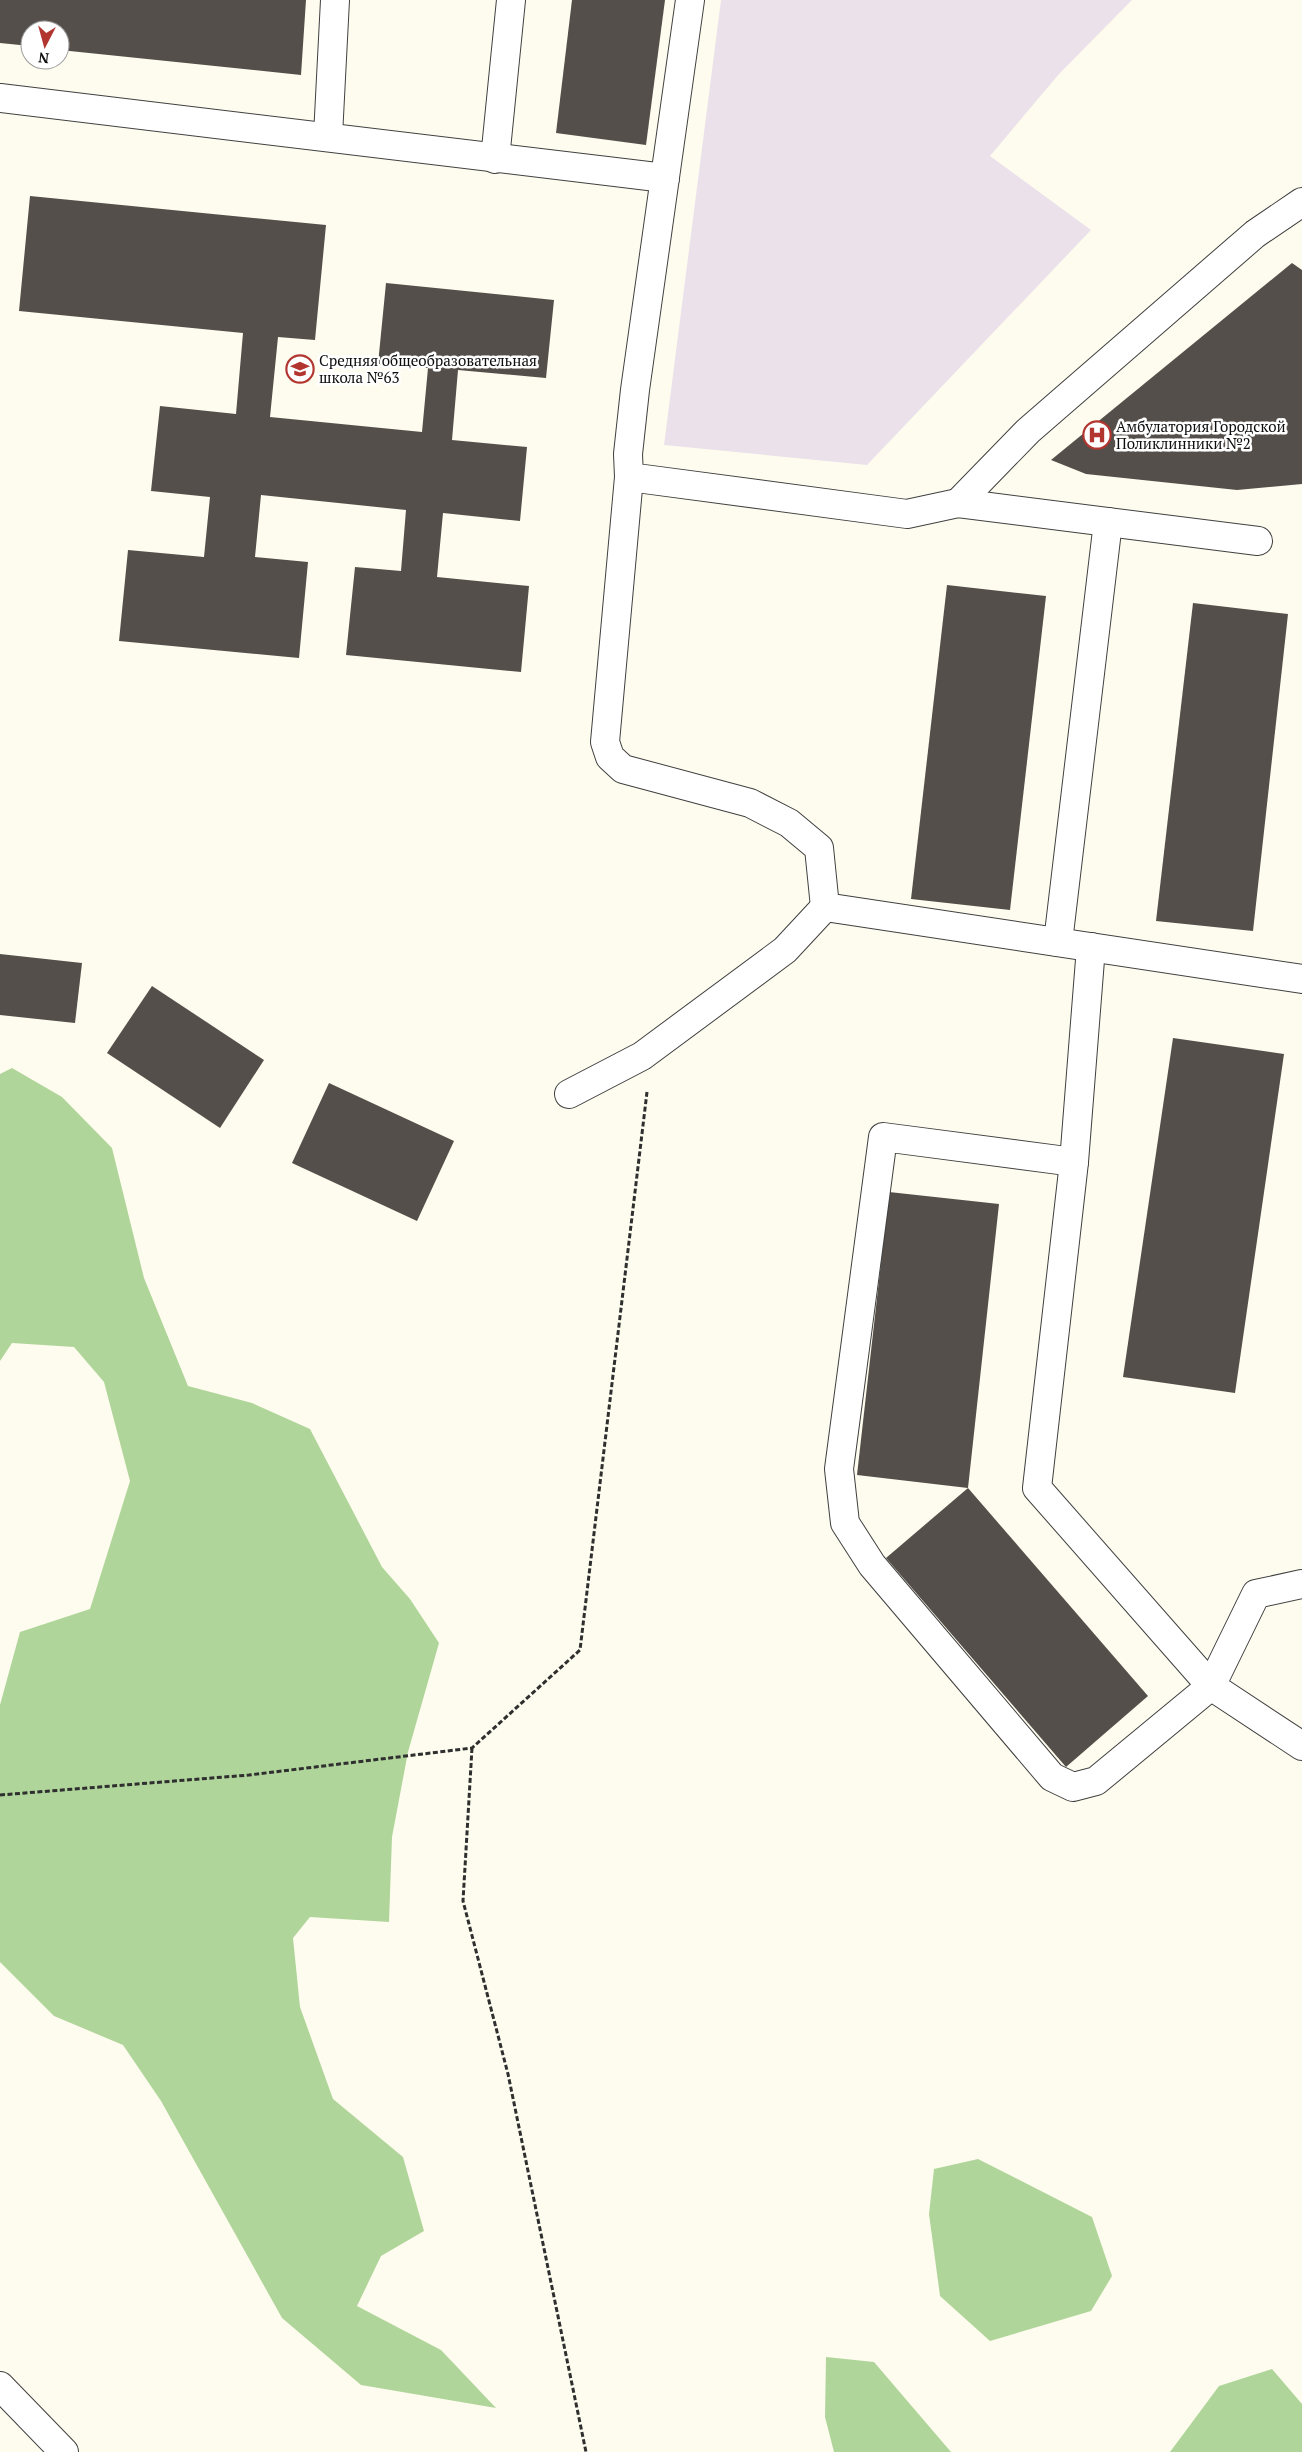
<svg xmlns="http://www.w3.org/2000/svg" width="1302" height="2452" viewBox="0 0 1302 2452" font-family="'PT Serif',serif">
	<style>
		.industrial { fill: #ebe1eb }
		.forest { fill: #b0d59a }
		.building { fill: #544f4a }
		.lines { fill: none; stroke-linecap: round; stroke-linejoin: round }
		.minor-casing { stroke: #404040; stroke-width: 30 }
		.path { stroke: #2f2f2f; stroke-width: 3; stroke-dasharray: 5 2.5; stroke-linecap: butt }
		.minor { stroke: #fff; stroke-width: 28 }
		.labels { text-anchor: middle; dominant-baseline: central; stroke-width: 5; stroke-linejoin: round; paint-order: stroke }
		.poi-label { font-size: 15px; fill: #0d0d0d; stroke: #fff; text-anchor: start }
	</style>
	<rect width="100%" height="100%" fill="#fefcee"/>
	<!-- industrial -->
	<path class="industrial" d="M721,0H1132L1059,74L990,156L1091,230L867,465L664,445Z"/>
	<!-- forest -->
	<g class="forest">
		<path d="M12,1068L62,1097L112,1148L144,1278L188,1386L252,1403L310,1429L382,1567L410,1599L439,1643L408,1752L392,1837L389,1922L310,1917L293,1938L300,2007L333,2099L403,2157L424,2231L381,2256L357,2306L441,2350L496,2408L361,2385L282,2318L161,2101L123,2045L54,2016L0,1962V1705L20,1632L90,1609L130,1481L104,1382L74,1347L12,1343L0,1361V1074Z"/>
		<path d="M978,2159L1092,2217L1112,2276L1091,2311L990,2341L940,2296L929,2214L934,2169Z"/>
		<path d="M826,2357L874,2362L951,2452H834L825,2417Z"/>
		<path d="M1272,2369L1302,2404V2452H1170L1219,2386Z"/>
	</g>
	<!-- building -->
	<g class="building">
		<path d="M0,0H306L301,75L60,50V30H30V46L0,43Z"/>
		<path d="M572,0H665L646,145L556,133Z"/>
		<path d="M30,196L326,225L315,340L278,337L270,417L422,432L428,368L378,364L386,283L554,300L546,378L458,370L452,440L527,447L520,521L443,513L437,577L529,586L521,672L346,655L355,567L401,571L406,510L261,495L255,557L308,562L299,658L119,641L128,550L204,557L210,497L151,491L160,406L236,414L243,333L19,311Z"/>
		<path d="M1292,263L1302,270V484L1237,490L1086,474L1051,460Z"/>
		<path d="M947,585L1046,596L1010,910L911,899Z"/>
		<path d="M1193,603L1288,614L1253,931L1156,921Z"/>
		<path d="M0,954L82,963L75,1023L0,1015Z"/>
		<path d="M152,986L264,1060L220,1128L107,1053Z"/>
		<path d="M1173,1038L1284,1054L1235,1393L1123,1377Z"/>
		<path d="M329,1083L454,1141L417,1221L292,1163Z"/>
		<path d="M889,1192L999,1204L968,1488L857,1475Z"/>
		<path d="M968,1488L1148,1696L1066,1767L886,1558Z"/>
	</g>
	<g class="lines">
		<!-- minor casing -->
		<g class="minor-casing">
			<g id="minor">
				<path d="M690,0L635,390L628,454L629,477L907,514L958,503L1258,541"/>
				<path d="M0,98L665,178"/>
				<path d="M328,136L335,0"/>
				<path d="M495,159L511,0"/>
				<path d="M629,477L605,742L610,757L623,769L750,803L789,823L819,848L825,907L1302,979"/>
				<path d="M958,503L1028,431L1255,234L1302,202"/>
				<path d="M1058,942L1108,522"/>
				<path d="M1091,947L1074,1162L1037,1488L1211,1686L1302,1746"/>
				<path d="M569,1094L642,1056L785,950L825,907"/>
				<path d="M1074,1162L883,1137L839,1469L845,1523L872,1565L1052,1777L1073,1787L1096,1781L1211,1686L1256,1594L1302,1584"/>
				<path d="M0,2386L64,2452"/>
			</g>
		</g>
		<!-- path -->
		<g class="path">
			<path d="M472,1748L463,1901L508,2074L586,2452"/>
			<path d="M0,1795L249,1775L472,1748L580,1650L647,1092"/>
		</g>
		<!-- minor -->
		<use href="#minor" class="minor"/>
	</g>
	<!-- icons -->
	<defs>
		<g id="school-ring" transform="scale(1.4375)"><circle r="9.5" fill="#fff" stroke="#b23530" stroke-width="1.5"/><path d="M0-5L7-2L0 1L-7-2ZM-4 1L0 2.5L4 1V4Q0 6-4 4Z" fill="#b23530"/></g>
		<g id="hospital-ring" transform="scale(1.4375)"><circle r="9.5" fill="#fff" stroke="#b23530" stroke-width="1.5"/><path d="M-5-5h3v3.5h4V-5h3V5h-3V1.5h-4V5h-3Z" fill="#b23530"/></g>
	</defs>
	<g fill-rule="evenodd">
		<use href="#school-ring" x="300" y="369"/>
		<use href="#hospital-ring" x="1097" y="435"/>
	</g>
	<g class="labels">
		<!-- poi labels -->
		<g class="poi-label">
			<text x="319" y="360">Средняя общеобразовательная<tspan x="319" dy="17">школа №63</tspan></text>
			<text x="1116" y="426">Амбулатория Городской<tspan x="1116" dy="17">Поликлинники №2</tspan></text>
		</g>
	</g>
	<!-- north arrow -->
	<g transform="translate(45 45) rotate(186)"><circle r="24" fill="#ffffff" stroke="#9e9e9e"/>
	<path d="M0-4L9 19L0 12L-9 19Z" fill="#b23530"/>
	<text y="-8" font-size="14" font-weight="bold" text-anchor="middle" fill="#0d0d0d">N</text>
	</g>
</svg>
